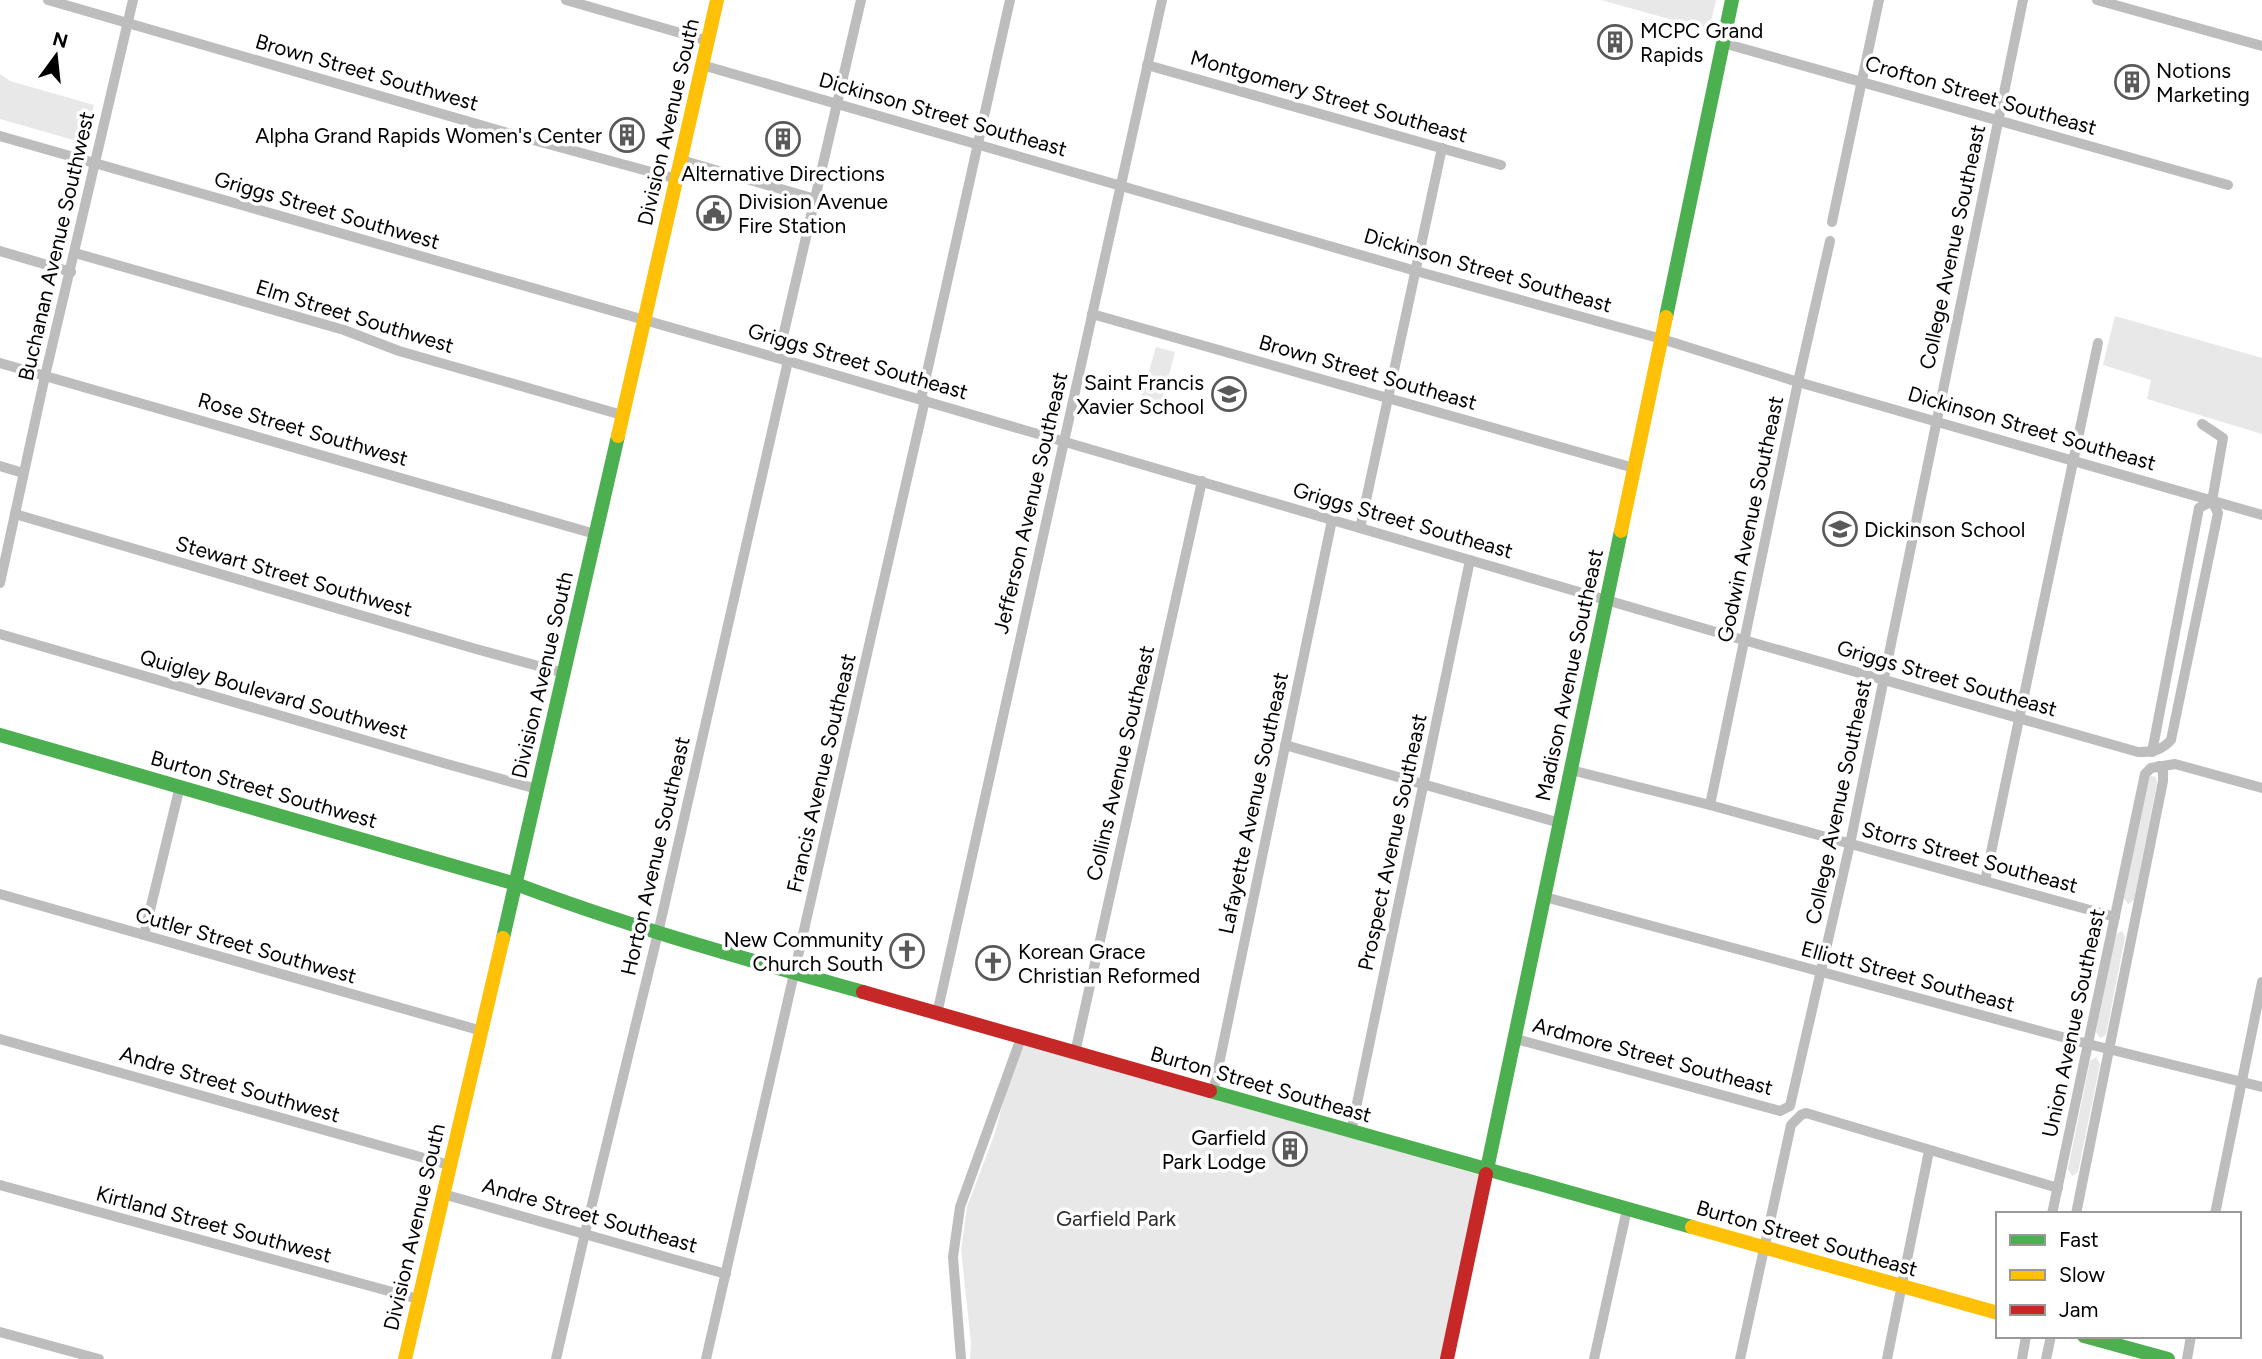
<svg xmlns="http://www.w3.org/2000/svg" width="2262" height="1359" viewBox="0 0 2262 1359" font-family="Figtree,sans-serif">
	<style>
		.green { fill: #e8e8e8 }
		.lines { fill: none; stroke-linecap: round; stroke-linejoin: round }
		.street { stroke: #bdbdbd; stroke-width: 10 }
		.fast { stroke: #4caf50; stroke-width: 14 }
		.slow { stroke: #ffc107; stroke-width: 14 }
		.jam { stroke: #c62828; stroke-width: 14 }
		.labels { text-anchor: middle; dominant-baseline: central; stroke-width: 7; stroke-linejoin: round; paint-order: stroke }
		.poi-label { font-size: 21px; fill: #000; stroke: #fff; text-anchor: start }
		.street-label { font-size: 21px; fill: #000; stroke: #fff }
		.park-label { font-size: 21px; fill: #2c2c2c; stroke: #fff }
	</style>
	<rect width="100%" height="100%" fill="#fff"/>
	<!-- green -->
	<g class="green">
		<path d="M1601,0H1716L1709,30Z"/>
		<path d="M0,74L10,81L94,105L84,143L0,119Z"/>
		<path d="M2115,316L2262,358V434L2147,399L2151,380L2103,365Z"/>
		<path d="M1156,347L1175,352L1161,404L1141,399Z"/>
		<path d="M2151,776L2156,777L2157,782L2134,900L2128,904L2124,898L2147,780Z"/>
		<path d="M2122,931L2125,937L2106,1035L2100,1038L2096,1032L2115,935Z"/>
		<path d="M1019,1042L1480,1175L1440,1359H970L971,1343L961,1250L967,1207L995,1133Z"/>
		<path d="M2096,1057L2100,1064L2078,1172L2072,1176L2068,1169L2090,1061Z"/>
	</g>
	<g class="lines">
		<!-- street -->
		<g class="street">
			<path d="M48,0L508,133L677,179"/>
			<path d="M566,0L708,41"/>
			<path d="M2097,0L2262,46"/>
			<path d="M1723,43L2228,185"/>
			<path d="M702,65L1416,271L1662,339L1798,382L2262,515"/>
			<path d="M1147,65L1501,165"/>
			<path d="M0,136L788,361L1733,637L2138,752C2152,752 2161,751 2171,740L2218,513L2212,501L2223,438L2202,424"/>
			<path d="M681,160L815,199"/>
			<path d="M1832,222L1879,0"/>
			<path d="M0,251L71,272"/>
			<path d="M75,253L344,330L399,351L622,415"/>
			<path d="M1092,314L1634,468"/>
			<path d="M778,358L861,0"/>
			<path d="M0,363L595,534"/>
			<path d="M921,399L1010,0"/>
			<path d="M0,466L23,473"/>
			<path d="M15,514L476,649L564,673"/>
			<path d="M1360,528L1442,148"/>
			<path d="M0,583L45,376L133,0"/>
			<path d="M0,634L447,764L537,789"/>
			<path d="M1285,745L1560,823"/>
			<path d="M2152,752L2199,508L2212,501"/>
			<path d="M1571,770L1710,805L2115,917"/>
			<path d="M1710,805L1798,382L1830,241"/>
			<path d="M1985,881L2098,343"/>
			<path d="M0,894L482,1031"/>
			<path d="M1545,897L2088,1044L2262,1087"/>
			<path d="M144,935L180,786"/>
			<path d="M937,1014L1162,0"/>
			<path d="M0,1039L449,1165"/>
			<path d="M1516,1039L1780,1111L1790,1106L1850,844L2023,0"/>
			<path d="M1075,1053L1202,481"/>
			<path d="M1213,1093L1332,520"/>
			<path d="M1351,1132L1470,560"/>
			<path d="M0,1185L418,1299"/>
			<path d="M443,1194L726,1274"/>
			<path d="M2052,1214L2145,774L2151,768L2175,764L2262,788"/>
			<path d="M2076,1214L2163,781V772L2159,766"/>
			<path d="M2215,1214L2262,982"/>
			<path d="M0,1332L99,1359"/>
			<path d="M556,1359L585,1233L658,933L788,361"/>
			<path d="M706,1359L925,400"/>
			<path d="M961,1359L953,1257L960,1207L1021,1038"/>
			<path d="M1594,1359L1627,1209"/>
			<path d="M1740,1359L1791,1125L1801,1115L1806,1113L2058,1188"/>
			<path d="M1887,1359L1929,1151"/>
			<path d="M2022,1359L2026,1336"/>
			<path d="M2046,1359L2051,1336"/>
			<path d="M2187,1359L2191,1336"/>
		</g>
		<!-- fast -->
		<g class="fast">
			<path d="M1666,317L1732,0"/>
			<path d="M0,735L516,884C629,927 746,959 863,992"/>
			<path d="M503,938L618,436"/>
			<path d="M1210,1091L1692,1227"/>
			<path d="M1486,1174L1621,531"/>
			<path d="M2084,1336L2168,1359"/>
		</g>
		<!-- slow -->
		<g class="slow">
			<path d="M618,436L717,0"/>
			<path d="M1621,531L1666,317"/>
			<path d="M1692,1227L1998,1313"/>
			<path d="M405,1359L503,938"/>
		</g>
		<!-- jam -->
		<g class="jam">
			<path d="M863,992L1210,1091"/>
			<path d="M1447,1359L1486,1174"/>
		</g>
	</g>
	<!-- icons -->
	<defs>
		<g id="building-ring" transform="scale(1.75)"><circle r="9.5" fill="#fff" stroke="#595959" stroke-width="1.5"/><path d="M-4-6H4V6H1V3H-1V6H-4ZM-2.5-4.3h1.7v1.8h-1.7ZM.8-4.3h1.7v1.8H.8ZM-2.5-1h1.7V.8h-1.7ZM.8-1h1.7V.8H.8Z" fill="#595959"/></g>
		<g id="civic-ring" transform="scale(1.75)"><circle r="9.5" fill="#fff" stroke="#595959" stroke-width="1.5"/><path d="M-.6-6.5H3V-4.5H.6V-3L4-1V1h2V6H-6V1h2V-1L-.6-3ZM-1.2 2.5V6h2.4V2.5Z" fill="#595959"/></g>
		<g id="school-ring" transform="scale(1.75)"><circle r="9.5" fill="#fff" stroke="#595959" stroke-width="1.5"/><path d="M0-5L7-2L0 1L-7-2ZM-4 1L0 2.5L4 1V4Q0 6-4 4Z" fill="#595959"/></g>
		<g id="church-ring" transform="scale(1.75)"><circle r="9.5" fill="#fff" stroke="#595959" stroke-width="1.5"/><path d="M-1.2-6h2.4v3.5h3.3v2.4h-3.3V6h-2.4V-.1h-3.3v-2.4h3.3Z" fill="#595959"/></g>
	</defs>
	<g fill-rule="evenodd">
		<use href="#building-ring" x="1615" y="42"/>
		<use href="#building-ring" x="2132" y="82"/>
		<use href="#building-ring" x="627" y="135"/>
		<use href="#building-ring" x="783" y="139"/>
		<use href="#civic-ring" x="714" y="213"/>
		<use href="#school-ring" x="1229" y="394"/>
		<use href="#school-ring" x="1840" y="529"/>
		<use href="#church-ring" x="907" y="951"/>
		<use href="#church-ring" x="993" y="963"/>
		<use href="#building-ring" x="1290" y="1149"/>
	</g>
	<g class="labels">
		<!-- poi labels -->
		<g class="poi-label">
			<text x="1640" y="30">MCPC Grand<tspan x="1640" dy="24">Rapids</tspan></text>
			<text x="2156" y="70">Notions<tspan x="2156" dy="24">Marketing</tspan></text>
			<text x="602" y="135" text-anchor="end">Alpha Grand Rapids Women's Center</text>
			<text x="783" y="173" text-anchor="middle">Alternative Directions</text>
			<text x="738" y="201">Division Avenue<tspan x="738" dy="24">Fire Station</tspan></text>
			<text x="1204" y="382" text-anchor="end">Saint Francis<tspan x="1204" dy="24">Xavier School</tspan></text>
			<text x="1864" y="529">Dickinson School</text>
			<text x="883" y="939" text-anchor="end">New Community<tspan x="883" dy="24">Church South</tspan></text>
			<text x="1018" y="951">Korean Grace<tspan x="1018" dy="24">Christian Reformed</tspan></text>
			<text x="1266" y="1137" text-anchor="end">Garfield<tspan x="1266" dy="24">Park Lodge</tspan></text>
		</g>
		<!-- street labels -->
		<g class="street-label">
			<text transform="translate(367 72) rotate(16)">Brown Street Southwest</text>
			<text transform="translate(1981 95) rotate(16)">Crofton Street Southeast</text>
			<text transform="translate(1329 96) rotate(16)">Montgomery Street Southeast</text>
			<text transform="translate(943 114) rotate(16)">Dickinson Street Southeast</text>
			<text transform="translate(668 122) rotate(-77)">Division Avenue South</text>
			<text transform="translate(327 210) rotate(16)">Griggs Street Southwest</text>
			<text transform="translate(56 246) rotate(-77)">Buchanan Avenue Southwest</text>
			<text transform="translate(1952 247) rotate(-78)">College Avenue Southeast</text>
			<text transform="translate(1488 270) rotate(16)">Dickinson Street Southeast</text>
			<text transform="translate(355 316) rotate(17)">Elm Street Southwest</text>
			<text transform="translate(858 361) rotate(16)">Griggs Street Southeast</text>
			<text transform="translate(1368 372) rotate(16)">Brown Street Southeast</text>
			<text transform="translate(2032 428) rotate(16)">Dickinson Street Southeast</text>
			<text transform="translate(303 429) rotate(16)">Rose Street Southwest</text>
			<text transform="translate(1030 503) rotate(-77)">Jefferson Avenue Southeast</text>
			<text transform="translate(1750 519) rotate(-78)">Godwin Avenue Southeast</text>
			<text transform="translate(1403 520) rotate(16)">Griggs Street Southeast</text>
			<text transform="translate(294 576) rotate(16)">Stewart Street Southwest</text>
			<text transform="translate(542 675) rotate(-77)">Division Avenue South</text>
			<text transform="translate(1569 675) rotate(-78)">Madison Avenue Southeast</text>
			<text transform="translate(1947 678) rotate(16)">Griggs Street Southeast</text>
			<text transform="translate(274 694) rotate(16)">Quigley Boulevard Southwest</text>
			<text transform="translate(1120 763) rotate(-77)">Collins Avenue Southeast</text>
			<text transform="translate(821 773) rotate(-77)">Francis Avenue Southeast</text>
			<text transform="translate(264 789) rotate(16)">Burton Street Southwest</text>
			<text transform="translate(1838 802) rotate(-78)">College Avenue Southeast</text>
			<text transform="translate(1253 803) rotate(-78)">Lafayette Avenue Southeast</text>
			<text transform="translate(1392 842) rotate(-78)">Prospect Avenue Southeast</text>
			<text transform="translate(655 856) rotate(-77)">Horton Avenue Southeast</text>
			<text transform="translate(1970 857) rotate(15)">Storrs Street Southeast</text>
			<text transform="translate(246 945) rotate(16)">Cutler Street Southwest</text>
			<text transform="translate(1908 976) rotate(15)">Elliott Street Southeast</text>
			<text transform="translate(2073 1023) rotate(-78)">Union Avenue Southeast</text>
			<text transform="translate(1653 1056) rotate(15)">Ardmore Street Southeast</text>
			<text transform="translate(230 1084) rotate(16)">Andre Street Southwest</text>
			<text transform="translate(1261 1084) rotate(16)">Burton Street Southeast</text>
			<text transform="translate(590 1215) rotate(16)">Andre Street Southeast</text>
			<text transform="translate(214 1224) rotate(15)">Kirtland Street Southwest</text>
			<text transform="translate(414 1227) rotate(-77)">Division Avenue South</text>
			<text transform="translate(1807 1238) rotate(16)">Burton Street Southeast</text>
		</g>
		<!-- park labels -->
		<g class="park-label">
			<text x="1116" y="1218">Garfield Park</text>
		</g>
	</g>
	<!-- legend -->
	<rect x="1996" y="1212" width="245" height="126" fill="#ffffff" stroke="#999999" stroke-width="2"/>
	<rect x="2010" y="1235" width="35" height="10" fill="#4caf50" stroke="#999999" stroke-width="2"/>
	<text x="2059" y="1247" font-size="21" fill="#000000">Fast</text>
	<rect x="2010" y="1270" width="35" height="10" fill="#ffc107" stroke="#999999" stroke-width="2"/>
	<text x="2059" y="1282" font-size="21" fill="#000000">Slow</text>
	<rect x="2010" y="1305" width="35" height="10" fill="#c62828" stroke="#999999" stroke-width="2"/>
	<text x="2059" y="1317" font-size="21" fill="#000000">Jam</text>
	<!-- north arrow -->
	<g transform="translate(56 56) rotate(15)" stroke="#ffffff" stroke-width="5" paint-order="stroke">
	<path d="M0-5L12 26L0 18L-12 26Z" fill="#000000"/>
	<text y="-10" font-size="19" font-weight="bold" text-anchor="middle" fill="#000000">N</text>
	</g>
</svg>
